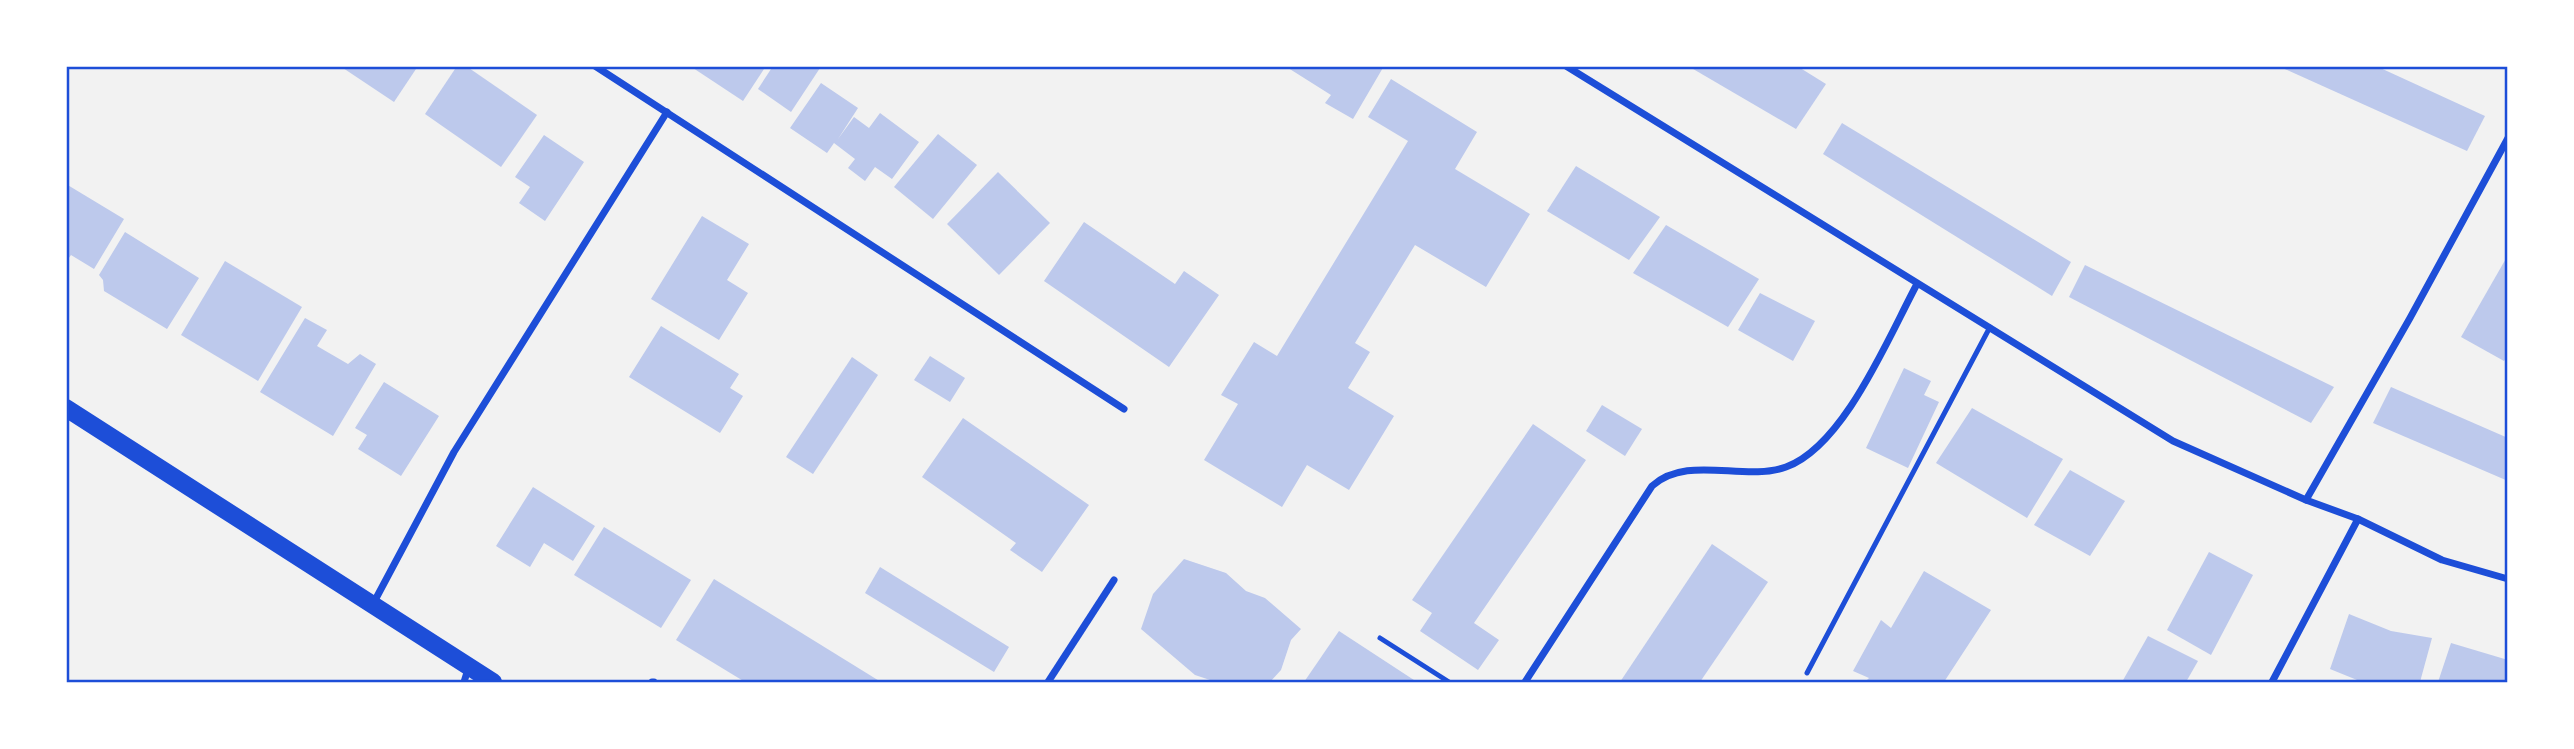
<svg xmlns="http://www.w3.org/2000/svg" width="2574" height="749" viewBox="0 0 2574 749" font-family="'Libre Baskerville',serif">
	<style>
		.building { fill: #bdc9ec }
		.lines { fill: none; stroke-linecap: round; stroke-linejoin: round }
		.service { stroke: #1d4ed8; stroke-width: 5 }
		.minor { stroke: #1d4ed8; stroke-width: 7 }
		.primary { stroke: #1d4ed8; stroke-width: 18 }
		.neatline { fill: none; stroke: #1d4ed8; stroke-width: 2.5 }
	</style>
	<rect width="100%" height="100%" fill="#f2f2f2"/>
	<!-- building -->
	<g class="building">
		<path d="M340,66H418L394,102Z"/>
		<path d="M457,66H466L537,115L501,167L425,114Z"/>
		<path d="M690,66H766L743,101Z"/>
		<path d="M773,66L820,68L791,112L758,89Z"/>
		<path d="M1285,66H1384L1353,119L1325,103L1331,95Z"/>
		<path d="M1688,66H1797L1826,84L1796,129Z"/>
		<path d="M2278,66H2376L2485,116L2467,151Z"/>
		<path d="M1391,79L1477,132L1455,169L1530,214L1486,287L1415,245L1355,343L1370,352L1348,388L1394,416L1349,490L1307,465L1282,507L1204,460L1238,404L1221,395L1254,342L1277,356L1408,141L1368,117Z"/>
		<path d="M821,83L858,108L838,139L854,117L869,128L880,113L919,142L892,179L875,167L865,181L848,168L855,159L834,143L827,153L790,128Z"/>
		<path d="M1842,123L2071,262L2052,296L1823,154Z"/>
		<path d="M938,134L977,165L933,219L894,187Z"/>
		<path d="M544,135L584,162L545,221L519,203L530,187L515,177Z"/>
		<path d="M1576,166L1660,217L1629,260L1547,211Z"/>
		<path d="M998,172L1050,223L999,275L947,224Z"/>
		<path d="M66,184L124,219L94,269L71,255L66,262Z"/>
		<path d="M702,216L749,244L727,280L748,293L719,340L651,299Z"/>
		<path d="M1084,222L1175,284L1184,271L1219,295L1169,367L1044,281Z"/>
		<path d="M1666,225L1759,279L1728,327L1633,273Z"/>
		<path d="M125,232L199,278L167,329L104,291L103,280L99,275Z"/>
		<path d="M2508,255V355L2504,361L2461,337Z"/>
		<path d="M225,261L302,307L258,381L181,335Z"/>
		<path d="M2085,265L2334,387L2311,423L2069,297Z"/>
		<path d="M1760,293L1815,321L1793,361L1738,330Z"/>
		<path d="M305,318L327,330L317,346L348,364L360,354L376,364L333,436L260,392Z"/>
		<path d="M661,326L739,374L730,388L743,396L720,433L629,377Z"/>
		<path d="M930,356L965,378L950,402L914,380Z"/>
		<path d="M852,357L878,375L813,474L786,457Z"/>
		<path d="M1904,368L1931,381L1924,395L1939,402L1908,468L1866,448Z"/>
		<path d="M384,382L439,416L401,476L358,449L367,435L355,428Z"/>
		<path d="M2391,387L2508,438V481L2373,423Z"/>
		<path d="M1602,405L1642,429L1625,456L1586,431Z"/>
		<path d="M1972,408L2063,459L2027,518L1936,463Z"/>
		<path d="M963,418L1089,505L1042,572L1010,550L1016,543L922,477Z"/>
		<path d="M1533,424L1586,460L1474,623L1499,640L1478,670L1420,631L1432,613L1412,600Z"/>
		<path d="M2070,470L2125,501L2090,556L2034,525Z"/>
		<path d="M533,487L595,526L573,561L544,543L530,567L496,546Z"/>
		<path d="M604,527L691,580L661,628L574,575Z"/>
		<path d="M1712,544L1768,582L1700,682H1620Z"/>
		<path d="M2209,552L2253,575L2211,655L2167,630Z"/>
		<path d="M1184,559L1226,573L1246,591L1265,598L1301,629L1291,640L1281,670L1270,682H1216L1195,675L1141,629L1153,594Z"/>
		<path d="M880,567L1009,647L994,672L865,593Z"/>
		<path d="M1924,571L1991,610L1944,682H1865L1869,678L1853,671L1881,620L1891,628Z"/>
		<path d="M714,579L881,682H745L676,640Z"/>
		<path d="M2349,614L2391,631L2432,638L2420,682H2362L2330,669Z"/>
		<path d="M1339,631L1417,682H1304Z"/>
		<path d="M2148,636L2198,661L2186,682H2122Z"/>
		<path d="M2451,643L2508,660V682H2438Z"/>
	</g>
	<g class="lines">
		<!-- service -->
		<g class="service">
			<path d="M1380,638L1449,682"/>
			<path d="M1807,673L1990,327"/>
		</g>
		<!-- minor -->
		<g class="minor">
			<path d="M595,66L1124,409"/>
			<path d="M1566,66L2173,441L2306,500L2358,519L2442,560L2508,579"/>
			<path d="M2306,500L2410,318L2508,138"/>
			<path d="M373,604L454,452L667,112"/>
			<path d="M464,682L469,666"/>
			<path d="M652,682H654"/>
			<path d="M1048,682L1114,580"/>
			<path d="M1525,682L1652,486C1687,454 1744,482 1786,467C1844,446 1888,338 1917,284"/>
			<path d="M2272,682L2358,519"/>
		</g>
		<!-- primary -->
		<path class="primary" d="M66,408L493,682"/>
	</g>
	<!-- border -->
	<rect width="2574" height="749" fill="none" stroke="#ffffff" stroke-width="136"/>
	<rect x="68" y="68" width="2438" height="613" class="neatline"/>
</svg>
